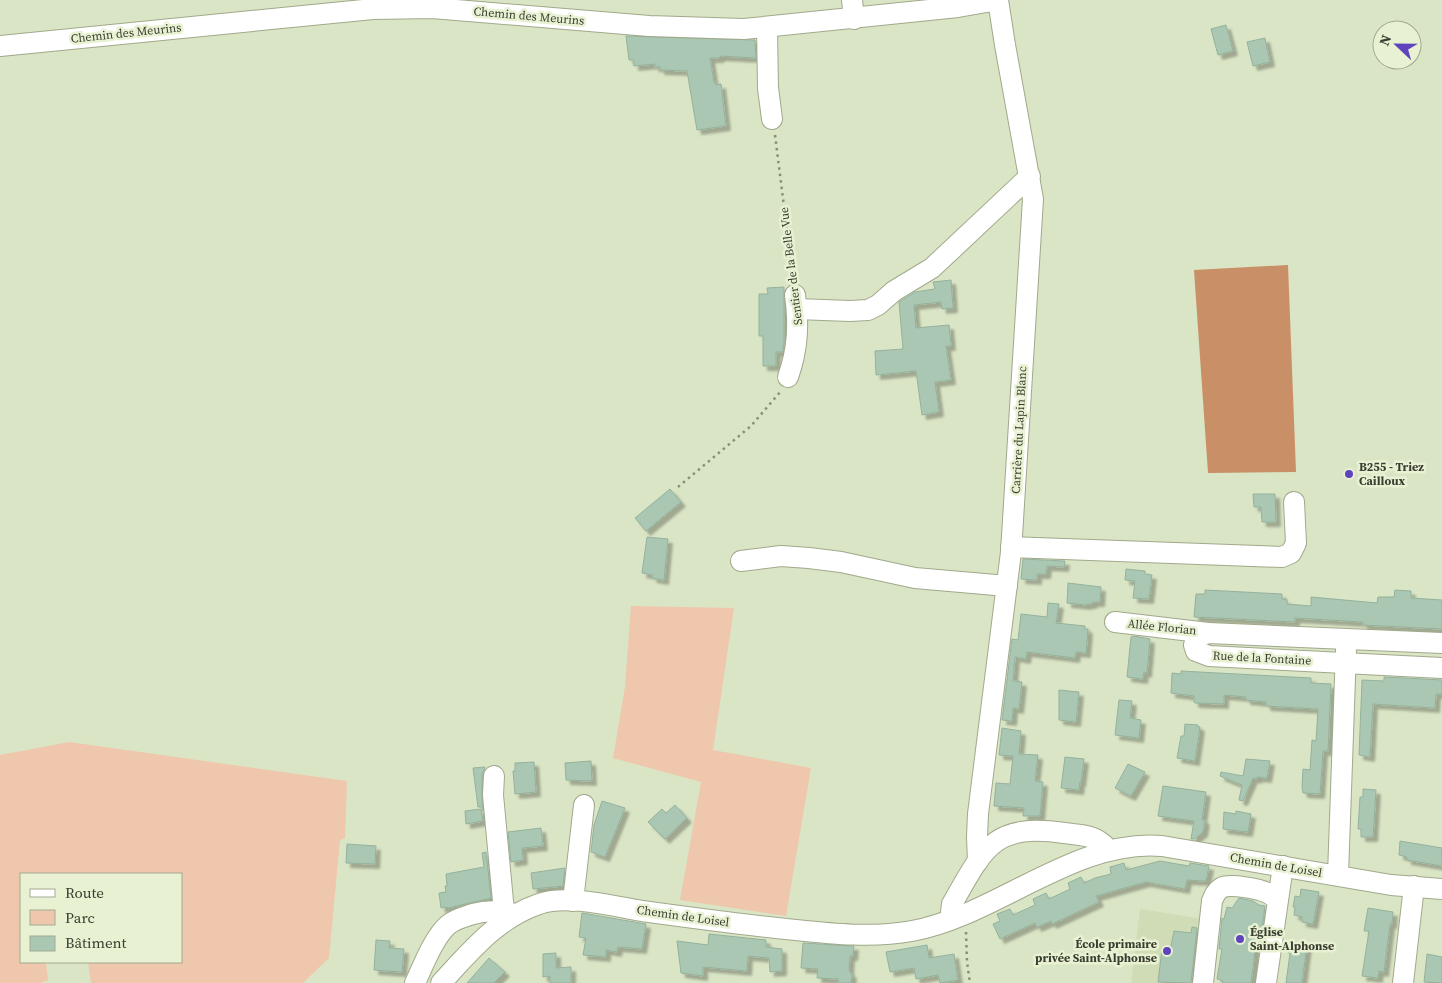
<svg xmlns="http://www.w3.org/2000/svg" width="1442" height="983" viewBox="0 0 1442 983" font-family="'Source Serif 4',serif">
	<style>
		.built { fill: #d0dcb5 }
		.green { fill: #efc7ad }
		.forest { fill: #c98f67 }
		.building { fill: #aac7b3; stroke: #94b19c; filter: url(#shadow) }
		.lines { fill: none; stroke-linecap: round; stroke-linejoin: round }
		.minor-casing { stroke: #a0a98b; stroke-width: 22 }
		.path { stroke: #888f79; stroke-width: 2.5; stroke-dasharray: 2.5 4; stroke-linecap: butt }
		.minor { stroke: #fff; stroke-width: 20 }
		.poi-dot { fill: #5f44bd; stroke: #e8f2d2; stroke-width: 2 }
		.labels { text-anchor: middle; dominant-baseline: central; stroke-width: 5; stroke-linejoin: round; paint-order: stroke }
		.street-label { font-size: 12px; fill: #393d31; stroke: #e8f2d2 }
		.poi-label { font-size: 12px; font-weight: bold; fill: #393d31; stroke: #e8f2d2; text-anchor: start }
	</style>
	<defs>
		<filter id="shadow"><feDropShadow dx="4.5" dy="4.5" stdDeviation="1" flood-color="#0004"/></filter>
	</defs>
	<rect width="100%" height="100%" fill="#dae5c5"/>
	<!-- built -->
	<path class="built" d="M1140,909L1203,919L1194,983H1131Z"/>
	<!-- green -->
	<g class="green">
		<path d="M631,606L734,608L713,750L811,768L786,916L680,900L701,782L613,758L625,687Z"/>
		<path d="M69,742L347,781L345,838L340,840L329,958L303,983H91L88,962H181V874H21V962H46L48,980L40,983H0V755Z"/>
	</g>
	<!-- forest -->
	<path class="forest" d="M1288,265L1296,472L1208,473L1194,270Z"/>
	<!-- building -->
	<g class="building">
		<path d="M1226,25L1233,51L1218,55L1211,29Z"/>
		<path d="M626,36L755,40L756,58L721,56L719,58H710L714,83L716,82V85L721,84L726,126L697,130L687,71L660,70V67H654L655,64L634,66V60H629Z"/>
		<path d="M1265,38L1270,62L1253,66L1247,42Z"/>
		<path d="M951,280L953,308L942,309L941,302L914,305L916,328L949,325L951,346H946L951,380L935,382L939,412L922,415L916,371L876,375L875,351L903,349L899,302L915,292L935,289L933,282Z"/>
		<path d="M784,287V343L783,352H776V366H763V336H759V294H768L767,288Z"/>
		<path d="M670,489L681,502L646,531L635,518Z"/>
		<path d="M1253,494H1275L1276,522H1262L1261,507H1254Z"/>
		<path d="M647,537L668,539L664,580L652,578L653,575L642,573Z"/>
		<path d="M1023,559L1065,561L1064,567L1047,566L1046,574H1037V580L1021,579Z"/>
		<path d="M1126,569L1145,571V574L1152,575L1149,599L1133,598L1135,581L1125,580Z"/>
		<path d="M1068,583L1101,587L1100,602H1093L1092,604H1087V605L1067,603Z"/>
		<path d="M1205,590L1282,594V599L1287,600V604L1311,606V597L1377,603L1378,597H1394L1395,590L1411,591V598L1442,600V629L1363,625V622L1295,618V622L1194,617L1196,594H1205Z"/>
		<path d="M1048,603L1059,604L1056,623L1085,626V629H1088L1086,653L1076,652L1075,658L1027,652L1026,659L1015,657L1013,681L1022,682L1019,709L1013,708L1012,721L1002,720L1012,639L1018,640L1021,614L1047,617Z"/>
		<path d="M1134,636L1150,639L1147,673L1144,672L1143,679L1127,677L1131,637Z"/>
		<path d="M1181,671L1311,678V683L1331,684L1328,751H1323L1320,794L1303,793L1302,787L1303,769L1310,770L1312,740L1316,741L1318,709L1266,706V702L1246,700V697L1224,695V704L1195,703L1194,702V696L1171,693L1172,673L1181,674Z"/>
		<path d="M1384,677L1442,680V694H1436L1435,708L1373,704L1370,757L1359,755L1362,680L1384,681Z"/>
		<path d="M1059,690L1079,692L1076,722L1059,720Z"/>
		<path d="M1119,700L1132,701L1130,718L1141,720L1139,738L1115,735Z"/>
		<path d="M1185,724L1198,725L1197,726L1200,727L1195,761L1177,758L1181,736H1184Z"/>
		<path d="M1002,728L1021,731L1019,754L1038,755L1035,781L1043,782L1040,816H1023L1024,808L994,806L996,783L1010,784L1013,756L999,755Z"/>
		<path d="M1065,757L1084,759L1081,782H1080L1079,790L1061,788Z"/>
		<path d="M1246,759L1270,761L1267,778L1257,777V779L1253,778L1243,801L1239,800L1242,785L1220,776L1221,772L1243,776Z"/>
		<path d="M591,761L592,781L566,780L565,763Z"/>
		<path d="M534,762L536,792L515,794L513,771H515V763Z"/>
		<path d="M1128,764L1145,772L1131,796L1115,788Z"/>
		<path d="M485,767L482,775V807H478L473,768Z"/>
		<path d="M1163,786L1206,792L1202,820H1205L1203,832L1194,839H1191L1194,821L1158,816Z"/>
		<path d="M1363,789L1376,790L1373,837H1361V829H1358L1360,797H1363Z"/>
		<path d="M602,801L625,808L605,857L591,852L594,825Z"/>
		<path d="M675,805L687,818L665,839L648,822L662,809L666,813Z"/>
		<path d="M481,809L483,821L466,824L465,811Z"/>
		<path d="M1236,811L1251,814L1248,832L1223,829L1224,812L1236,814Z"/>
		<path d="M541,828L543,846L522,848L523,860L511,862L508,832Z"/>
		<path d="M1400,841L1442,848V866L1407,860V857L1399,855Z"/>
		<path d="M347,844L376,846L375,864L346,863Z"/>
		<path d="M486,852L491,898L448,908L447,907L441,908L439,893L446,892L445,886H447L446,874L484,867L482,853Z"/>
		<path d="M1160,861L1189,866L1190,863L1209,866L1206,881L1187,880L1185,889L1146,882L1096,896L1099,902L1052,924L1051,921L1037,927L1035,923L1000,939L993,924L1000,921L997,914L1010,909L1013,915L1035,905L1033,899L1046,893L1049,899L1070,889L1068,883L1081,877L1084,883L1095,878L1111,874L1110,867L1124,863L1126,870Z"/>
		<path d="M565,868L563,886L533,889L531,873Z"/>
		<path d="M1301,889L1319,892L1313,924L1302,922V917L1294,915L1295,907H1293L1295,896L1300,897Z"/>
		<path d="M1239,898L1253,901L1259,905L1265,906L1260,943L1256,942L1251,983H1222L1223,981L1217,979L1222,949H1219L1222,918L1224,919L1227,907L1232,908Z"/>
		<path d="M1368,908L1393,912L1392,924H1390L1384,972L1379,971L1378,978L1362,976L1369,931H1364Z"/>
		<path d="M582,913L646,924L642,949L618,947L617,952L606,950V957L583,955L586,938L579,937Z"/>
		<path d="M1192,927L1197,928L1191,983L1158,982L1162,949L1170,951L1174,931L1191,933Z"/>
		<path d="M709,934L766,940V947L782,949V971L770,972L769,958L748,956L747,971L703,967V976L681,973L677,941L708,945Z"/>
		<path d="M376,940L390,941L389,948L404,949L402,972L374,970Z"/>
		<path d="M1290,941L1307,944L1302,983H1286L1290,953H1288Z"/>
		<path d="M803,943L854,946L853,956H850L849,970L852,975L851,983H838V979L817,978L818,969L801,968Z"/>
		<path d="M927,945L929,958L954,954L958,980L940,983L938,975L916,979L914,968L890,972L886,952Z"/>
		<path d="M556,953V968L571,967V983H550V976L543,977V954Z"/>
		<path d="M1427,954L1442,957V983L1424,982Z"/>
		<path d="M489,958L505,972L494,983H467Z"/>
	</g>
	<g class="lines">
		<!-- minor casing -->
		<g class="minor-casing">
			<g id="minor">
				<path d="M852,0L854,19"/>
				<path d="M767,28L768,88L772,119"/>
				<path d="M0,46L373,9L432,8L649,26L744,29L958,7L998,0L1005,45L1033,199L1011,552L978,814L977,837L978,861"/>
				<path d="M797,309L850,311L868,310L878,305L894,291L932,268L1030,176"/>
				<path d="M788,377C798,349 799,324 795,295"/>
				<path d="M1011,547L1282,557L1291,553L1296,543L1294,502"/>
				<path d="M741,561L781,556L809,558L841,562L915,578L1007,586"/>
				<path d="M1115,622L1208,633"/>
				<path d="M1442,643L1208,633L1197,637L1194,645L1196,651L1209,656L1442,668"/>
				<path d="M494,776L493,795L504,912"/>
				<path d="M1338,875L1346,650"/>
				<path d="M573,901L584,805"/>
				<path d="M953,918L951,912L952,904C984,848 993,823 1064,833C1085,836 1095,834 1109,850"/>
				<path d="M415,983C423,966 434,937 448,925C455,919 464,917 473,914C488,910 500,911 515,914"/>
				<path d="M441,983C470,952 497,918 539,904C566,894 613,906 642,911C693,918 744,925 796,930C834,934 873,938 912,931C995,916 1076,838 1162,846L1391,885L1442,889"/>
				<path d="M1203,983L1212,901C1214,896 1216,891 1221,888C1229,883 1259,889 1268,893C1272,895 1274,897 1277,900"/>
				<path d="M1266,983L1283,866"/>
				<path d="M1403,983L1414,886"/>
			</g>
		</g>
		<!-- path -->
		<g class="path">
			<path d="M775,135L793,278"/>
			<path d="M678,487L751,426L781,391"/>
			<path d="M966,932L967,962L970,983"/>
		</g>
		<!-- minor -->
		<use href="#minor" class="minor"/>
	</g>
	<!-- markers -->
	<g class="poi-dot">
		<circle cx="1349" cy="474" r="5"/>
		<circle cx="1240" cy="939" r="5"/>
		<circle cx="1167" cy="951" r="5"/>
	</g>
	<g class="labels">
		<!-- street labels -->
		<g class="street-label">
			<text transform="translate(529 16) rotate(5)">Chemin des Meurins</text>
			<text transform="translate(126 33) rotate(-6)">Chemin des Meurins</text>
			<text transform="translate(791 266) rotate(-97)">Sentier de la Belle Vue</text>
			<text transform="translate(1019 430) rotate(-87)">Carrière du Lapin Blanc</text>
			<text transform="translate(1162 627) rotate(6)">Allée Florian</text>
			<text transform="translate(1262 658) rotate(3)">Rue de la Fontaine</text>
			<text transform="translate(1276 865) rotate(10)">Chemin de Loisel</text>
			<text transform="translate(683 916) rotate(8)">Chemin de Loisel</text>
		</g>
		<!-- poi labels -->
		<g class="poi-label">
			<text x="1359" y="467">B255 - Triez<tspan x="1359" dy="14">Cailloux</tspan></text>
			<text x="1250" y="932">Église<tspan x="1250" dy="14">Saint-Alphonse</tspan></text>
			<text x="1157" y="944" text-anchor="end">École primaire<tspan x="1157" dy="14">privée Saint-Alphonse</tspan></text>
		</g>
	</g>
	<!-- legend -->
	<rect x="20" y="873" width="162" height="90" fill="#e8f2d2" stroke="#a2aa92"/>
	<rect x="30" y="889" width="25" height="8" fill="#ffffff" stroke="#a2aa92"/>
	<text x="65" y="898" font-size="15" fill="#393d31">Route</text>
	<rect x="30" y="910" width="25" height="15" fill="#efc7ad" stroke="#a2aa92"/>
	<text x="65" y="923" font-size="15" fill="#393d31">Parc</text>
	<rect x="30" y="936" width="25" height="15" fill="#aac7b3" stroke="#a2aa92"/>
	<text x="65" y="948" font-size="15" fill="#393d31">Bâtiment</text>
	<!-- north arrow -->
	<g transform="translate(1397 45) rotate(292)"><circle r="24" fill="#e8f2d2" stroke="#a2aa92"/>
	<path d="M0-4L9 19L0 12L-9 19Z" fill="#5f44bd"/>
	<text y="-8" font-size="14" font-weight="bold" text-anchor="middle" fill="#393d31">N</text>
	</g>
</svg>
